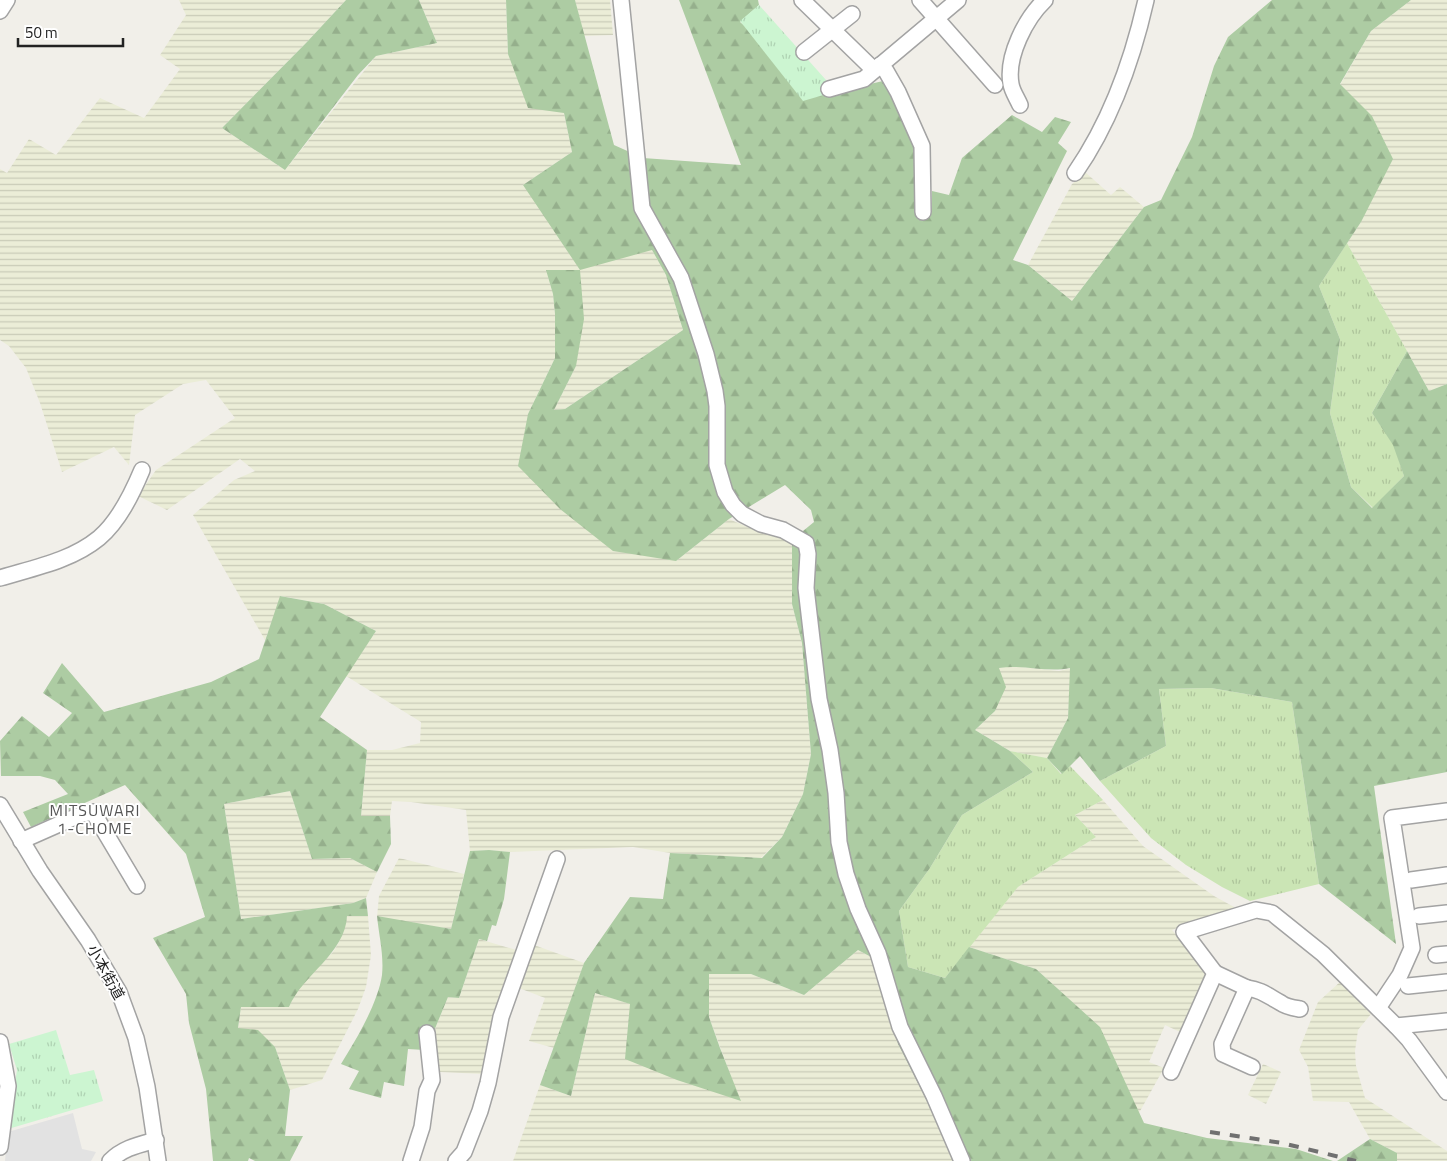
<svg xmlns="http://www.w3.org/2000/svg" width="1447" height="1161" viewBox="0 0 1447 1161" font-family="'Titillium Web','Noto Sans JP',sans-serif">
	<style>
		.farmland { fill: url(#farmland-rules) }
		.grass { fill: url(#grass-tufts) }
		.forest { fill: url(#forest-firs); fill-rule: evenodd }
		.park { fill: url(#park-tufts) }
		.parking { fill: #e2e2e2 }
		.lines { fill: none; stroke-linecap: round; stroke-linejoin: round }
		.minor-casing { stroke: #a3a3a3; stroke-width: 18 }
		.minor { stroke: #fff; stroke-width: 15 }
		.rail { stroke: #707070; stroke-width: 4; stroke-dasharray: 10 10; stroke-linecap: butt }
		.labels { text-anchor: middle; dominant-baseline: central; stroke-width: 4; stroke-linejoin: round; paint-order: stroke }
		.street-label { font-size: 15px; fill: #222; stroke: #fff }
		.neighbourhood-label { font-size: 16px; letter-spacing: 1px; fill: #555; stroke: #fff }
	</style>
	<defs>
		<pattern id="farmland-rules" width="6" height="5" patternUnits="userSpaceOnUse" patternTransform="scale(1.25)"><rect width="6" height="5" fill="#ebedd7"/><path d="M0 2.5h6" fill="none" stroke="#c9cbb8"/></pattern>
		<pattern id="grass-tufts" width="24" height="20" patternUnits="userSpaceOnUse" patternTransform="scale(1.25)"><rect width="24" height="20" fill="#cbe5b5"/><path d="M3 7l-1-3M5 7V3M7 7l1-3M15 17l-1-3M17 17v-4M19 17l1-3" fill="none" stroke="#aec49b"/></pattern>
		<pattern id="forest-firs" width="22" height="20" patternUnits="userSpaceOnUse" patternTransform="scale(1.25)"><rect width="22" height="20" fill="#adcca3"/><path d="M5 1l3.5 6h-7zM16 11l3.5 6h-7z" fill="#95af8c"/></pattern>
		<pattern id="park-tufts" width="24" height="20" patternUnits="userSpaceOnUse" patternTransform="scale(1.25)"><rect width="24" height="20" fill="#ccf5d1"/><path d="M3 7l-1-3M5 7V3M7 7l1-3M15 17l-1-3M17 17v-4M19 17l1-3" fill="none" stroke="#afd2b3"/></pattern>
	</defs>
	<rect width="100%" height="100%" fill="#f1efe9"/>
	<!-- farmland -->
	<g class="farmland">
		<path d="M179,0H346L306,43L222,128L285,170L376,56L437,43L419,0H506L508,54L564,113L572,152L523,185L652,250L666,275L683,330L565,409L554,410L576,366L546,270L553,294L555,314V358L528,414L676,561L729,519L759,532L792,540V604L802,643L811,754L803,794L782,837L761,858L670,853L633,847L510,852L489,850L470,851L466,810L411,802L392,801L390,816H361L367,750H392L420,743L421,722L346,676L376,631L324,604L281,596L265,640L193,515L234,480L255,471L240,459L167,510L138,496L156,470L235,418L206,380L183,384L135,415L129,465L114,447L62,472L40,403L26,368L9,346L0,340V169L7,173L29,139L56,155L100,98L144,118L180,69L160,55L186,15Z"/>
		<path d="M575,0H610L613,35L584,36Z"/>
		<path d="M1411,0H1447V384L1429,391L1347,243L1361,222L1340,85L1371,31Z"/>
		<path d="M1085,172L1111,195L1120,187L1144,207L1072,301L1028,265L1072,184Z"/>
		<path d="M1011,666L1059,671L1071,668L1068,718L1047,758L1010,751L975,730L995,711L998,668Z"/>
		<path d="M290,791L312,859L350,858L377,872L366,898L353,903L241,919L224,804Z"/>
		<path d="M1103,800L1143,846L1214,896L1236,908L1172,930L1209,973L1182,1033L1165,1025L1149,1062L1164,1068L1139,1113L1099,1027L1036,969L969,947L1018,887L1096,837L1075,815Z"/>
		<path d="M399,858L464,874L451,929L377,917L379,896Z"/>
		<path d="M347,916H368L371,955L366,987L358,1009L322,1080L290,1090L275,1047L238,1029L241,1007H289L294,994L304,981L333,952L339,942Z"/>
		<path d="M479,939L516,950L495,1015L483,1074L440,1072L434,1031L448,997L459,998Z"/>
		<path d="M534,945L584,963L554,1048L529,1041L545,998L519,988Z"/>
		<path d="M858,950L873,958L898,1044L925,1097L954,1161H513L540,1085L571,1096L595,993L631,1004L740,1101L709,1017V974H751L804,995Z"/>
		<path d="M1340,982L1371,1014L1358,1030L1355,1051L1356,1066L1365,1098L1447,1151V1161H1397V1153L1370,1139L1349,1102L1313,1101L1308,1067L1299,1050L1318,1002Z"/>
		<path d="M1263,1064L1281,1072L1266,1104L1248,1095Z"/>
	</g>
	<!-- grass -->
	<g class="grass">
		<path d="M1347,243L1407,351L1372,413L1394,445L1404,476L1373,508L1351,487L1330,413L1340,339L1319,286Z"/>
		<path d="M1211,688L1292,702L1319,884L1250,901L1222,887L1186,865L1151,838L1100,781L1166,746L1159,689Z"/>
		<path d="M1010,751L1047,758L1061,774L1070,766L1103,800L1075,815L1096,837L1018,887L945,978L908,967L899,911L930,868L962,815L1033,772Z"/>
	</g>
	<!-- forest -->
	<g class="forest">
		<path d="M346,0H419L437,43L376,56L358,75L285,170L222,128L306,43Z"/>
		<path d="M506,0H575L614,145L643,158L741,165L679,0H758L759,5L740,22L827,94L883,81L898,106L915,151L916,214L932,212V191L949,195L962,158L1012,115L1042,132L1055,117L1071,122L1058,143L1067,151L1013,260L1028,265L1072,301L1144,207L1161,200L1192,137L1214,66L1228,37L1272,0H1411L1371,31L1340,84L1372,116L1393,159L1361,222L1319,286L1340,339L1330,413L1351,487L1372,508L1404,476L1393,445L1372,413L1407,351L1429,391L1447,384V772L1374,786L1396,944L1319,884L1292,702L1211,688L1159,689L1166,746L1100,781L1080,756L1062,774L1047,758L1068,718L1070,668C1047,673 1023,664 999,668L1006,687L995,711L975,730L1010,751L1033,772L962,815L930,868L899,911L908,967L945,978L969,947L1036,969L1100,1027L1144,1123L1207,1138L1296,1149L1333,1161H954L925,1097L898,1044L873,958L858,950L804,995L751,974H709V1017L720,1048L741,1101L677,1080L625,1059L630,1004L595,993L571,1096L540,1085L584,963L630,897L663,899L670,853L762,858L782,837L803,794L811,754L802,643L792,604V540L814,522L811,510L785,485L729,519L676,561L613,551L560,509L518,466L528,414L555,358V314L553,294L546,270H580L523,185L572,152L564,113L528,108L508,54ZM652,250L666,275L683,330L565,409L554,410L576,366L584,319L580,270Z"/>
		<path d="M280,596L324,604L376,631L320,717L367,750L361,816H390L391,844L377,872L350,858L312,859L290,791L224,804L241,919L353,903L366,898L368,916H347C345,954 303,974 289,1007H241L238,1028L258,1030L275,1047L290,1090L285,1136H303L290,1161H255L249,1158L248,1161H213L206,1089L189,1023L186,994L153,938L205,917L186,854L125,785L31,827L23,812L68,794L55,780L40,776H1L0,741L22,716L49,737L72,713L43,693L62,663L104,712L211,682L259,659Z"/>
		<path d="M489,850L510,852L504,899L496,926L492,925L487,941L479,939L459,998L448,997L434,1031L420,1028L424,1050L408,1049L404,1086L384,1082L381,1098L349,1089L359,1071L341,1064C356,1040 378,1003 382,975C384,955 379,936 377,916L451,929L470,851Z"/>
		<path d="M1370,1139L1397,1153V1161H1337Z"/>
	</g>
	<!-- park -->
	<g class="park">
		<path d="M759,5L826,80L827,94L803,101L740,21Z"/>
		<path d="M56,1030L70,1075L94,1070L103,1101L8,1129L17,1070L9,1044Z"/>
	</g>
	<!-- parking -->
	<path class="parking" d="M73,1113L82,1149L96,1152L91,1161H5L8,1132Z"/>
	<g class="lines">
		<!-- minor casing -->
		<g class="minor-casing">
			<g id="minor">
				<path d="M621,0L642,208L681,278L706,354L715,391L717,406V465L725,492L733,505L742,514L761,524L783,530L806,543L808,554L806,588L819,699L830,750L836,793L839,842L846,874L858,909L878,953L900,1027L934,1096L962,1161"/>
				<path d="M802,0L874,70"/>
				<path d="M920,0L995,85"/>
				<path d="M0,11L7,0"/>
				<path d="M804,52L852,14"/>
				<path d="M880,65L886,71L898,92L922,146L923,212"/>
				<path d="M829,89L864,79L958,0"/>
				<path d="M1020,105C1017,98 1012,91 1011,84C1006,56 1026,18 1045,0"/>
				<path d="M1075,173C1111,121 1132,62 1146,0"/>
				<path d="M0,578C33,568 71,561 99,538C119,521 132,494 142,470"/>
				<path d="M0,805L40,871L88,940L119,992L136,1038L147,1087L158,1161"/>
				<path d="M21,841L82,814L93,812L137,886"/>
				<path d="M1411,880L1447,875"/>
				<path d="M1419,916L1447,913"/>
				<path d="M1436,955L1447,954"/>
				<path d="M1215,973L1247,988L1222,1044L1223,1054L1252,1067"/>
				<path d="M1408,986L1447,982"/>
				<path d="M1247,988C1262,990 1268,996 1281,1003C1286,1007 1294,1008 1300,1009"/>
				<path d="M1378,1008L1400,975L1412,948L1392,818L1447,811"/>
				<path d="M1396,1026L1447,1021"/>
				<path d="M0,1042L8,1086L0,1147"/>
				<path d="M1171,1072L1215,973L1184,932L1256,910L1272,913L1323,954L1396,1026L1409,1040L1447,1092"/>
				<path d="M110,1161C123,1148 138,1145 156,1140"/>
				<path d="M411,1161L422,1127L427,1091L432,1080L427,1033"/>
				<path d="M456,1161L464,1152L480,1111L488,1083L501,1017L557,859"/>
			</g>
		</g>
		<!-- minor -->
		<use href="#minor" class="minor"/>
		<!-- rail -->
		<path class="rail" d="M1210,1132L1282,1143L1356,1161"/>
	</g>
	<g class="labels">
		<!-- street labels -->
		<g class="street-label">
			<text transform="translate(106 972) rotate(61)">小本街道</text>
		</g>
		<!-- neighbourhood labels -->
		<g class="neighbourhood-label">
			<text x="95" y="810">MITSUWARI<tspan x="95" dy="18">1-CHOME</tspan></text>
		</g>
	</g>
	<!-- scale -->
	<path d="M18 38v8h105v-8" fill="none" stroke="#222222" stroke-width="2.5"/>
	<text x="25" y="38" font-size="15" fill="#222222" stroke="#ffffff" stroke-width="4" paint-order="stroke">50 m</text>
</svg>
